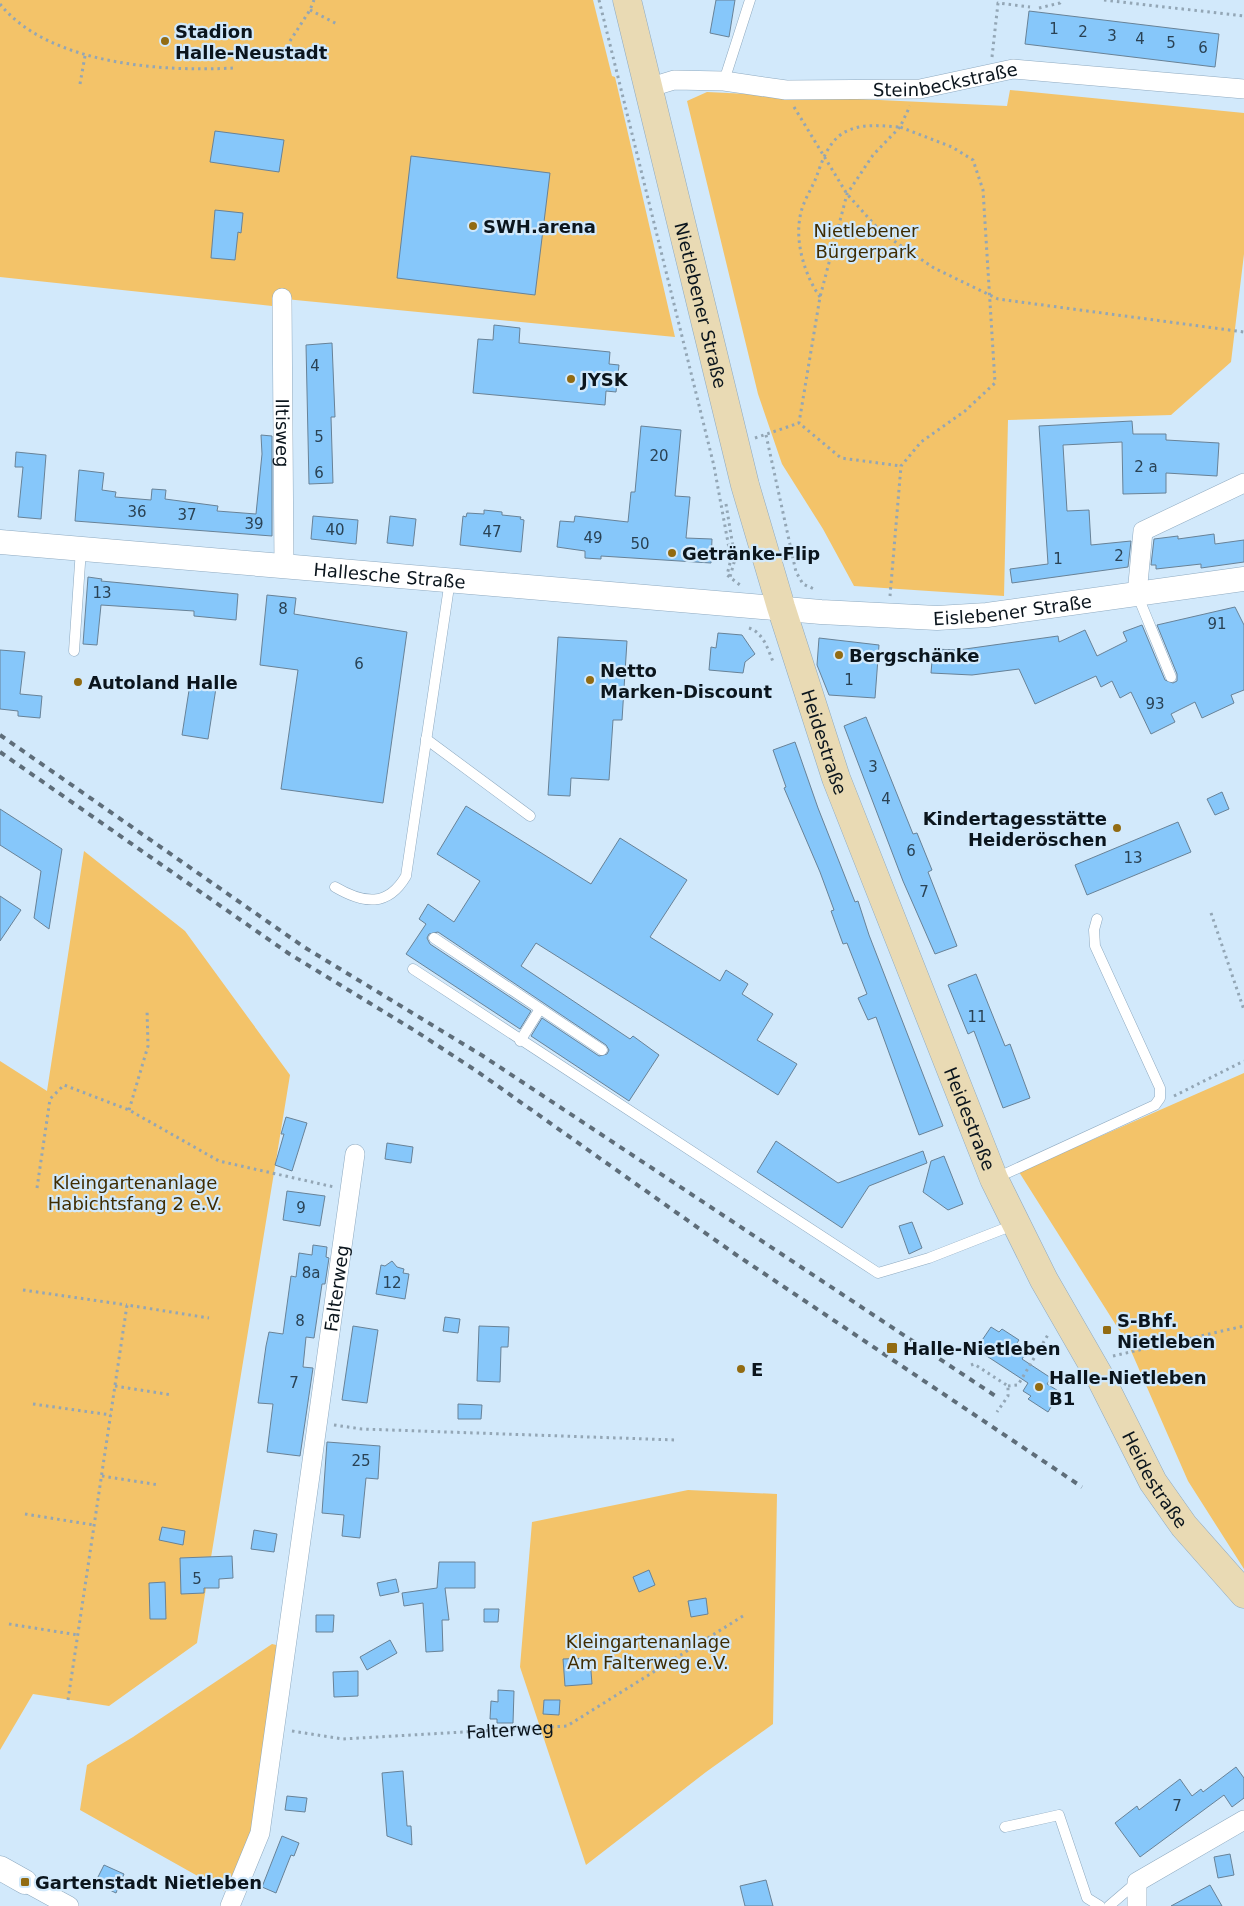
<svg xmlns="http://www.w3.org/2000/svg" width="1244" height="1906" viewBox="0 0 1244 1906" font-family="'DejaVu Sans',sans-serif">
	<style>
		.green { fill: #f3c369 }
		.building { fill: #86c7fa; stroke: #688297 }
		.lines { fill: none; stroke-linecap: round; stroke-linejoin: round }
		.service-casing { stroke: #8faac0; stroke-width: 11 }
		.minor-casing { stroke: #8faac0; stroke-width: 20 }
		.tertiary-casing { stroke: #8faac0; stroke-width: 25 }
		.secondary-casing { stroke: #8faac0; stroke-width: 29 }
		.path { stroke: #93a6b5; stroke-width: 3; stroke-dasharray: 2.5 4; stroke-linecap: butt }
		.service { stroke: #fff; stroke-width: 10 }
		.minor { stroke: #fff; stroke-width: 19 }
		.tertiary { stroke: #fff; stroke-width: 24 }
		.secondary { stroke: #e9dab4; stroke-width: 28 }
		.rail { stroke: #5e6d79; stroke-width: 4; stroke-dasharray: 6 6; stroke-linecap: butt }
		.poi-dot { fill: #926b12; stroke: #d2e9fb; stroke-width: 2 }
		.labels { text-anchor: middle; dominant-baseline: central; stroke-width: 4.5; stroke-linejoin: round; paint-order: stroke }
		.number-label { font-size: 15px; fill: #2a4254 }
		.poi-label { font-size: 18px; font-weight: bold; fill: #0b151d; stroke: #d2e9fb; text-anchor: start }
		.street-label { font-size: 18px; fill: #0b151d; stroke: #d2e9fb }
		.park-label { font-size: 18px; fill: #3f2c02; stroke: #d2e9fb }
	</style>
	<rect width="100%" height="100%" fill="#d2e9fb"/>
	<!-- green -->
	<g class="green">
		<path d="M0,0H593L612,76L615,77L675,337L275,298L272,306L0,277Z"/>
		<path d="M1010,90L1244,113V254L1231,362L1171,415L1008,420L1004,596L854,586L823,529L782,464L758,394L687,101L707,92L1007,106Z"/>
		<path d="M84,851L185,931L290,1075L197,1643L109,1706L33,1694L0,1750V1061L47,1091Z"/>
		<path d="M1244,1073V1569L1188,1481L1128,1344L1019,1172Z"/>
		<path d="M688,1490L777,1494L773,1724L706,1772L586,1865L520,1667L532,1522Z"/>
		<path d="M272,1644L281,1646L261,1837L228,1893L80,1810L87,1765L133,1737Z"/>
	</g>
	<!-- building -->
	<g class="building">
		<path d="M716,0H735L729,37L710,33Z"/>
		<path d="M1029,11L1219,34L1215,67L1025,44Z"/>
		<path d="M215,131L284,140L279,172L210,162Z"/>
		<path d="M411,156L550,173L535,295L397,278Z"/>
		<path d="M215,210L243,213L241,233L238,232L235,260L211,258Z"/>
		<path d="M494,325L520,328L519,343L610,352L609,364L619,365L616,392L606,391L605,405L473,393L478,339L493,340Z"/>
		<path d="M332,343L335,417H331L333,483L309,484L306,345Z"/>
		<path d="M1132,421L1133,434H1166V440L1219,443L1217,476L1166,473V493L1123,494L1122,442L1063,445L1067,511L1089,510L1091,545L1131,541L1128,567L1012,583L1010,569L1048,564L1039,426Z"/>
		<path d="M641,426L681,430L675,496L690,497L686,538L712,539L711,563L601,556V559L585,558V551L557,547L560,521L574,522L575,516L628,522L631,492H635Z"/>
		<path d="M261,435L272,436V536L75,521L79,470L104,473L102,490L116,492L115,497L151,500L152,489L166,490L165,499L218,506L217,511L256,514L262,454Z"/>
		<path d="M16,452L46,455L41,519L18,517L23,467H15Z"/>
		<path d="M484,510L502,512V515L521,517L520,519L524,520L521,552L460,545L463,516L466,517L467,513L484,514Z"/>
		<path d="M313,516L358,520L356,544L311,539Z"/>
		<path d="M390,516L416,519L413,546L387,543Z"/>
		<path d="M1214,534L1215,544L1244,540V562L1201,568V564L1156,569V565H1151L1154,539L1178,536V539Z"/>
		<path d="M88,577L102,579L101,581L238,594L236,620L194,616V611L101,605L97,645L83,644Z"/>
		<path d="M267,595L296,598L294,614L407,632L383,803L281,789L298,670L260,665Z"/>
		<path d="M1235,607L1244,625V690L1231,695L1234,703L1202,718L1195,702L1171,714L1175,722L1151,734L1131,692L1120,698L1112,681L1101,687L1096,676L1035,704L1019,669L972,675L931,673L933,649L958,650L1058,636L1059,642L1085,630L1097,656L1127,641L1123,632L1142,625L1165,680L1173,683L1177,681V674L1157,625Z"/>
		<path d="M718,633L742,635L755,654L745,662L743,673L709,670L711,647L716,648Z"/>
		<path d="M558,637L627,641L622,720H613L609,780L571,778L570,796L548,795Z"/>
		<path d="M819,638L879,645L875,698L829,695L817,665Z"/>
		<path d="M0,650L25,652L20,694L42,696L40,718L18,716V711L0,709Z"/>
		<path d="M190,684L216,688L208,739L182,735Z"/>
		<path d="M866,717L913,834L917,833L932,870L928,872L957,946L935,954L903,881L844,726Z"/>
		<path d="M795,742L818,808L855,902L858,901L869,935L943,1126L919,1135L876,1017L868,1020L858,998L867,994L847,943L843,944L831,911L834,910L820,872L784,788L786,787L773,750Z"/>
		<path d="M1222,792L1229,809L1215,815L1207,799Z"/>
		<path d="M466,806L591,884L620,838L687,880L650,937L720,981L726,970L748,984L742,994L773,1014L757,1040L797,1064L778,1095L536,943L521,966L630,1039L633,1036L659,1055L629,1101L531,1036L542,1018L599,1056L607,1054L609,1050L606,1045L438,932L429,934L427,938L430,944L531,1011L520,1029L406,954L426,924L419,919L428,904L454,922L480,881L437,854Z"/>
		<path d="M0,809L62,849L49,929L34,918L41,871L0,845Z"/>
		<path d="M1178,822L1191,852L1087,895L1075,865Z"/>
		<path d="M0,896L21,910L0,941Z"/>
		<path d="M976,974L1005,1046L1010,1044L1030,1098L1003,1108L974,1031L968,1034L948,985Z"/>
		<path d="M286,1117L307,1123L292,1171L275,1165L284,1134H281Z"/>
		<path d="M776,1141L838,1183L923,1151L927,1163L869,1186L842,1228L757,1172Z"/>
		<path d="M387,1143L413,1147L411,1163L385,1159Z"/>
		<path d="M944,1156L963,1204L948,1210L923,1192L931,1161Z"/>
		<path d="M287,1191L325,1196L320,1226L283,1220Z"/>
		<path d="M912,1222L922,1248L909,1254L899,1226Z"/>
		<path d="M313,1245L327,1247L326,1257L329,1258L325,1284H322L314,1338L306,1337L303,1367L313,1368L300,1456L267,1452L273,1404L258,1403L266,1346L269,1332L283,1334L291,1276L296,1277L299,1253L312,1255Z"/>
		<path d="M392,1261L397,1267L404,1269L403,1273L409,1274L405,1299L376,1294L381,1265L385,1266Z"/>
		<path d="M445,1317L460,1319L458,1333L443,1331Z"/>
		<path d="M353,1326L378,1330L367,1403L342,1400Z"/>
		<path d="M479,1326L509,1327L508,1347H501L500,1382L477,1381Z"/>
		<path d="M991,1327L999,1332L1002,1329L1019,1340L1017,1343L1028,1350L1022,1359L1051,1378L1047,1384L1060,1392L1048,1412L1028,1399L1031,1396L1023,1391L1028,1383L976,1349Z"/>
		<path d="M458,1404L482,1405L481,1419H458Z"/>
		<path d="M327,1442L380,1446L378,1479L366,1478L360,1538L342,1536L344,1515L322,1513Z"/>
		<path d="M162,1527L185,1531L183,1545L159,1540Z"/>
		<path d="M254,1530L277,1534L274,1552L251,1549Z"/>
		<path d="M232,1556L233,1578L219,1579V1588H204V1593L181,1594L180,1558Z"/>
		<path d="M439,1562H475V1588H445L449,1620H442L443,1651L426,1652L423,1603L404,1606L402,1593L437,1588Z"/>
		<path d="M649,1570L655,1585L639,1592L633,1577Z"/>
		<path d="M396,1579L399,1592L380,1596L377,1583Z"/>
		<path d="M165,1582L166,1619H150L149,1583Z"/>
		<path d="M706,1598L708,1614L691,1617L688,1601Z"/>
		<path d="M484,1609H499L498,1622H484Z"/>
		<path d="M316,1615H334L333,1632H316Z"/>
		<path d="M390,1640L397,1653L367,1670L360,1657Z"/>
		<path d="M590,1658L592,1684L565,1686L563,1659Z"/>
		<path d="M358,1671V1696L334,1697L333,1672Z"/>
		<path d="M498,1690L514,1691L513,1723H497V1719H490L491,1701L498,1702Z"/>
		<path d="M544,1700H560L559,1715L543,1714Z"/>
		<path d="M1236,1767L1244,1778V1798L1232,1807L1224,1795L1140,1857L1115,1823L1137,1806L1139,1810L1180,1779L1192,1796L1201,1789L1203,1792Z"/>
		<path d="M403,1771L407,1826H411L412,1845L387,1836L382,1773Z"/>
		<path d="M287,1796L307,1798L305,1812L285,1810Z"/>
		<path d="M282,1836L299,1843L294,1856L291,1855L276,1893L262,1887Z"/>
		<path d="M1230,1854L1234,1875L1218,1878L1214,1857Z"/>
		<path d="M104,1865L124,1874L116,1893L95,1883Z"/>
		<path d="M766,1880L773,1906H745L740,1886Z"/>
		<path d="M1210,1885L1222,1906H1171Z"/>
	</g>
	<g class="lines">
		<!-- service casing -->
		<g class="service-casing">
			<g id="service">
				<path d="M724,81L750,0"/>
				<path d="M1137,594L1171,677"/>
				<path d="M74,651L81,549"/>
				<path d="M426,739L530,816"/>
				<path d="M335,887C364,904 388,907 406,876L450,580"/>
				<path d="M434,938L602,1050"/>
				<path d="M413,969L878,1273L929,1258L1016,1224"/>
				<path d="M520,1041L540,1009"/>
				<path d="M994,1179L1155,1105L1160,1098V1088L1095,946L1094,930L1097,919"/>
				<path d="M1005,1827L1059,1815L1087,1898L1100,1906"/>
				<path d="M1109,1906L1137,1882"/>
			</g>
		</g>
		<!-- minor casing -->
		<g class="minor-casing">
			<g id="minor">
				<path id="s2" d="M648,88L674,80L724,81L786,90L920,89L1013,69L1244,89"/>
				<path id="s3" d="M282,298L284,567"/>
				<path d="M1137,594L1143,531L1244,483"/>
				<path d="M25,1882L69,1906"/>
				<path id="s4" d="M230,1906L260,1833L355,1154"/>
				<path d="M1137,1906V1882L1244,1820"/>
			</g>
		</g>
		<!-- tertiary casing -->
		<g class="tertiary-casing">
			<g id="tertiary">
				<path id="s5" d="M0,542L821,612L937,618L987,615L1244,579"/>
				<path d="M0,1868L25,1882"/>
			</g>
		</g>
		<!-- secondary casing -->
		<g class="secondary-casing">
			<g id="secondary">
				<path id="s6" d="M627,0L745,485L781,607L836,778L994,1179L1044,1280L1101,1379L1153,1482L1184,1526L1244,1594"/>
			</g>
		</g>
		<!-- path -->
		<g class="path">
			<path d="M599,0L714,466L731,559L727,575L740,585"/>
			<path d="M1104,0L1244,16"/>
			<path d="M0,4C48,64 161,72 233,68"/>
			<path d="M1039,8L1060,3L1062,0"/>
			<path d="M310,10L337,24"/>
			<path d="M290,41L310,10L314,0"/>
			<path d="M992,57L998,3L1030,7"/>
			<path d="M80,84L85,56"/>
			<path d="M794,107L847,194L882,233L934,268L998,299L1244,332"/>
			<path d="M900,127L873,155L847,194L820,297L799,423L841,458L901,466"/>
			<path d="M820,297C805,276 795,243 800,217C802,203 811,190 816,178C822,161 829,139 847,131C863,123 883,126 900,127"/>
			<path d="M766,435L796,572L803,584L814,589"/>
			<path d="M755,438L799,423"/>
			<path d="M726,504L735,559L730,577"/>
			<path d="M890,596L901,466L921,442L965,411L995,383L983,190L973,160L952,147L900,127L910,106"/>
			<path d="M749,628C764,633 768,650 774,664"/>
			<path d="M1211,913L1244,1010"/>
			<path d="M1174,1096L1244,1061"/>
			<path d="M129,1110L148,1046L147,1009"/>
			<path d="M37,1188L50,1099L64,1085L129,1110L219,1161L334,1187"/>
			<path d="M23,1290L127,1305"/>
			<path d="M1113,1356L1244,1326"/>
			<path d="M971,1365L974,1364L1008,1386V1396L997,1412"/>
			<path d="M115,1386L172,1395"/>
			<path d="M1008,1386L1018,1385L1049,1333"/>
			<path d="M33,1404L111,1415"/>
			<path d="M334,1425L362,1429L676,1440"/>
			<path d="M102,1476L159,1485"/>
			<path d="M25,1514L94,1525"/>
			<path d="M9,1624L78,1635"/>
			<path d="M68,1700L127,1305L209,1318"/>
			<path id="s1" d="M292,1731L343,1739L567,1726L743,1616"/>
		</g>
		<!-- service -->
		<use href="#service" class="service"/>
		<!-- minor -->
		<use href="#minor" class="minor"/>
		<!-- tertiary -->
		<use href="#tertiary" class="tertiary"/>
		<!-- secondary -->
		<use href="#secondary" class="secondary"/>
		<!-- rail -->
		<g class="rail">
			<path d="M0,735L304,947L483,1056L997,1397"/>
			<path d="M0,752L288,953L417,1032L478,1072L735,1254L1082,1487"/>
		</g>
	</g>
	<!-- markers -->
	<g class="poi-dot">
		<circle cx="165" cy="41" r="5"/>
		<circle cx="473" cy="226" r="5"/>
		<circle cx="571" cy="379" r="5"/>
		<circle cx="672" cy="553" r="5"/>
		<circle cx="839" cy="655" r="5"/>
		<circle cx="590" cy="680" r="5"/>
		<circle cx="78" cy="682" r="5"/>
		<circle cx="1117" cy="828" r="5"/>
		<rect x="1102" y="1325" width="10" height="10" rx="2.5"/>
		<rect x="886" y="1342" width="12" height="12" rx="2.5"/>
		<circle cx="741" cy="1369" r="5"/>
		<circle cx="1039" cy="1387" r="5"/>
		<rect x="20" y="1877" width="10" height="10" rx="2.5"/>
	</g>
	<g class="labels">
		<!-- number labels -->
		<g class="number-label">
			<text x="1054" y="29">1</text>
			<text x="1083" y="32">2</text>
			<text x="1112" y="36">3</text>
			<text x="1140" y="39">4</text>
			<text x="1171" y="43">5</text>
			<text x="1203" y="48">6</text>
			<text x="315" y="366">4</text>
			<text x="319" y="437">5</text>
			<text x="659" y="456">20</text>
			<text x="1146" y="467">2 a</text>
			<text x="319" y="473">6</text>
			<text x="137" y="512">36</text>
			<text x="187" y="515">37</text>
			<text x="254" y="524">39</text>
			<text x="335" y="530">40</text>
			<text x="492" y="532">47</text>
			<text x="593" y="538">49</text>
			<text x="640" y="544">50</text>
			<text x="1119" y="556">2</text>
			<text x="1058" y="559">1</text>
			<text x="102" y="593">13</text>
			<text x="283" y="609">8</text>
			<text x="1217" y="624">91</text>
			<text x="359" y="664">6</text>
			<text x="849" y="680">1</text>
			<text x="1155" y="704">93</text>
			<text x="873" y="767">3</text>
			<text x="886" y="799">4</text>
			<text x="911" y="851">6</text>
			<text x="1133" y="858">13</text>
			<text x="924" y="892">7</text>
			<text x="977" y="1017">11</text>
			<text x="301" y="1208">9</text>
			<text x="311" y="1273">8a</text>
			<text x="392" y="1283">12</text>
			<text x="300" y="1321">8</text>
			<text x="294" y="1383">7</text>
			<text x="361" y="1461">25</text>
			<text x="197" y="1579">5</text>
			<text x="1177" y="1806">7</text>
		</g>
		<!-- poi labels -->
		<g class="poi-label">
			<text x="175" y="31">Stadion<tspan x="175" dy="21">Halle-Neustadt</tspan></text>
			<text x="483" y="226">SWH.arena</text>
			<text x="581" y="379">JYSK</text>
			<text x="682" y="553">Getränke-Flip</text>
			<text x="849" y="655">Bergschänke</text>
			<text x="600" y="670">Netto<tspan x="600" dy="21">Marken-Discount</tspan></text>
			<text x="88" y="682">Autoland Halle</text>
			<text x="1107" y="818" text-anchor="end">Kindertagesstätte<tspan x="1107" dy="21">Heideröschen</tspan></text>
			<text x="1117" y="1320">S-Bhf.<tspan x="1117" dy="21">Nietleben</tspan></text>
			<text x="903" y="1348">Halle-Nietleben</text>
			<text x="751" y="1369">E</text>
			<text x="1049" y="1377">Halle-Nietleben<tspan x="1049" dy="21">B1</tspan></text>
			<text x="35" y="1882">Gartenstadt Nietleben</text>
		</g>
		<!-- street labels -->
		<g class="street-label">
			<text stroke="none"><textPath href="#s2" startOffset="300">Steinbeckstraße</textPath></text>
			<text stroke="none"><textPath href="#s6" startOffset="314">Nietlebener Straße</textPath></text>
			<text stroke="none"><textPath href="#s3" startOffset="135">Iltisweg</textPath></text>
			<text stroke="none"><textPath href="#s5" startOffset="391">Hallesche Straße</textPath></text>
			<text stroke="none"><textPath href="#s5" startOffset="1016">Eislebener Straße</textPath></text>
			<text stroke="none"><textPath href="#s6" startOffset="768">Heidestraße</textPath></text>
			<text stroke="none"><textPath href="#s6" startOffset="1172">Heidestraße</textPath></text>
			<text stroke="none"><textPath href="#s4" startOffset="629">Falterweg</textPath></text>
			<text stroke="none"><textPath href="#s6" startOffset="1578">Heidestraße</textPath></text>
			<text stroke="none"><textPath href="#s1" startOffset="219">Falterweg</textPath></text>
		</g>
		<!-- park labels -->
		<g class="park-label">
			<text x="866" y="230">Nietlebener<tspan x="866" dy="21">Bürgerpark</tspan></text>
			<text x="135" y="1182">Kleingartenanlage<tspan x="135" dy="21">Habichtsfang 2 e.V.</tspan></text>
			<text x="648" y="1641">Kleingartenanlage<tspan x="648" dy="21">Am Falterweg e.V.</tspan></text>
		</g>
	</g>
</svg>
